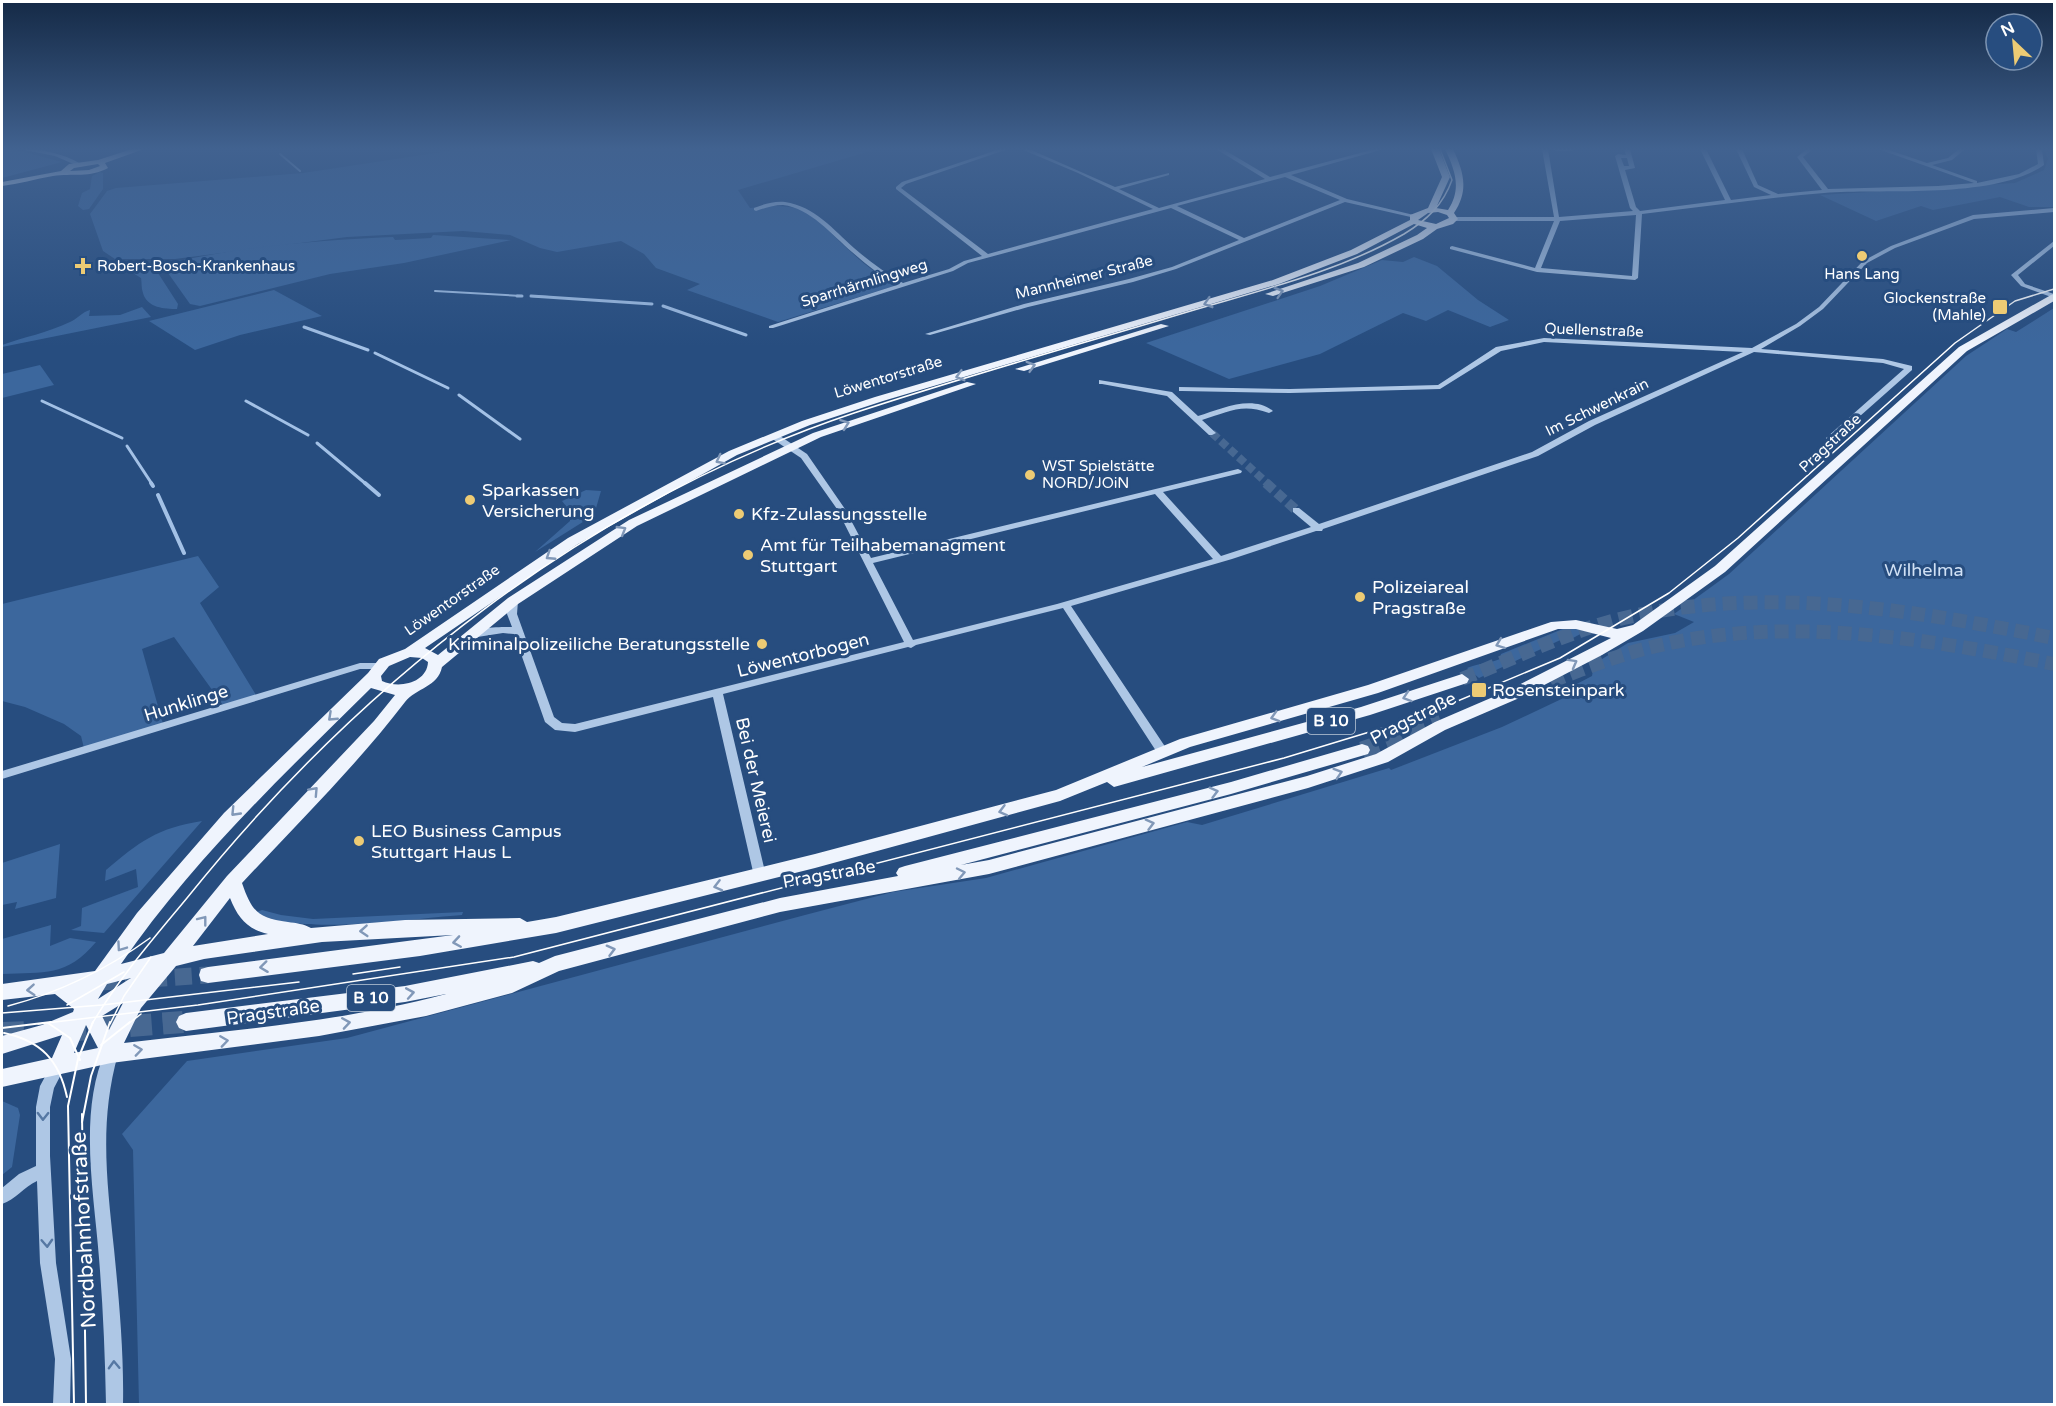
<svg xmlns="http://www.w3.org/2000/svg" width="2056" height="1406" viewBox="0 0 2056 1406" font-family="'Varela Round',sans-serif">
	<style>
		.green { fill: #3c679d }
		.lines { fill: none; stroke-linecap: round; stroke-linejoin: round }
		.stream-far2 { stroke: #a3c1e6; stroke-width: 2 }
		.stream-far1 { stroke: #a3c1e6; stroke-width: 3 }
		.stream { stroke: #a3c1e6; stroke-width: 4 }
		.minor-tunnel-far1 { stroke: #476892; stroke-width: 8; stroke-dasharray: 8 4; stroke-linecap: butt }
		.minor-tunnel { stroke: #476892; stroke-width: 10; stroke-dasharray: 10 4.5; stroke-linecap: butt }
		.major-tunnel-far2 { stroke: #476892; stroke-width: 14; stroke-dasharray: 14 7; stroke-linecap: butt }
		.major-tunnel-far1 { stroke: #476892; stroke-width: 17; stroke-dasharray: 17 8; stroke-linecap: butt }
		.major-tunnel { stroke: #476892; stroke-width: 22; stroke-dasharray: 22 11; stroke-linecap: butt }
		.minor { fill: #aec7e5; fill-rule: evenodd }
		.major { fill: #eff4fd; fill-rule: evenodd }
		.tram-far1 { stroke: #fff; stroke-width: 1.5 }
		.tram { stroke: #fff; stroke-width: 2 }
		.oneway { stroke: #8198b8 }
		.oneway2 { stroke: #5678a3 }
		.poi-dot { fill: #edcb74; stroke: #274d7f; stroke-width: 2 }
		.labels { text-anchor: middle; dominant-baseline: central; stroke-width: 6; stroke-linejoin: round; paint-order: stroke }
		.far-poi-label { font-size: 15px; fill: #fff; stroke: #274d7f; text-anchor: start }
		.far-street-label { font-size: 15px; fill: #fff; stroke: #274d7f }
		.shield { fill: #274d7f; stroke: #becad9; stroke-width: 1.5 }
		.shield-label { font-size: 16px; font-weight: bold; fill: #fff }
		.poi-label { font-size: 18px; fill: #fff; stroke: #274d7f; text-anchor: start }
		.park-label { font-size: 18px; fill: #d1e1f5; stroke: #274d7f }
		.street-label { font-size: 18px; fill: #fff; stroke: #274d7f }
		.near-street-label { font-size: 21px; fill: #fff; stroke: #274d7f }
	</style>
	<rect width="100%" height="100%" fill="#274d7f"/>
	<!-- green -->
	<g class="green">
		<path d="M2,149L21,151L62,162L2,178Z"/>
		<path d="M462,149H877L738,190L750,208C808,200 811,215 850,251C863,264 879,275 894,286L778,322L687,290L700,284L656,268L644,254L621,241L557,252L540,248L510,235L463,231L347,237L175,259H115L103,251L90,214L107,191L116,188L303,173Z"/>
		<path d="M2044,149H2054V207H2029L2000,197L1933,210L1921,206L1876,221L1820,195L2015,183L2044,170L2048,159Z"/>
		<path d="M100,172L103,173V189L89,209L83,210L78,206L82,193L90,189L92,176Z"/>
		<path d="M433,235L511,240L404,263L330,274L200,306L190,304L168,273L174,262C245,246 321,240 393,237L395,240L431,238Z"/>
		<path d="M1414,257L1437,266L1478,300L1509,320L1490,327L1448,310L1426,321L1403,313L1320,354L1229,379L1146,343L1320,286L1382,260L1403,262Z"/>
		<path d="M106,261L164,264L158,273L178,304L177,309C165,309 147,308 143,293C141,288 142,283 141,278L133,273L110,269Z"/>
		<path d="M274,290L322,316L240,335L195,350L149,321Z"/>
		<path d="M142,307L151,317L2,347V345C24,337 47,333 70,322C77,319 82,312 90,310L89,316L120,315Z"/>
		<path d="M2054,308V1404H139L133,1150L122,1134L187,1061L347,1038L805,915L893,892L986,878L1187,822L1202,825L1389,768L1391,770L1502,727L1572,694L1569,688L1592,676L1594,664L1628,643L1675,633L1694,622L1674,614L1729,574L1966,356L2007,329L2016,332Z"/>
		<path d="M40,365L54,385L2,398V374Z"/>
		<path d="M586,490L601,491L594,515L535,552L570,521V511L562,501Z"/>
		<path d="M198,556L219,587L200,603L256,695L223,705L174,637L142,649L163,724L84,748L81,736L64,724L25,707L2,701V604Z"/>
		<path d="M1570,626L1586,631L1573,638L1569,636L1479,678L1467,668C1478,663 1489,664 1500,659L1501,654Z"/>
		<path d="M202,821L104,933L71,930L81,926L82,908L138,887L136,869L105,881L106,870C139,842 157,828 202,821Z"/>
		<path d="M60,844L56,898L15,909L17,902L2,905V863Z"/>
		<path d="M262,910L281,915L313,919L463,912L462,915C417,918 291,937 257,912Z"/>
		<path d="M51,925L50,946L70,938L96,942C67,977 44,972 2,974V939Z"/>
		<path d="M2,1101L18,1108L20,1115L12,1167L2,1175Z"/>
	</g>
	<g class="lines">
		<!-- stream-far2 -->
		<g class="stream-far2">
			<path d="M280,154L300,171"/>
			<path d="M435,291L522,296"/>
			<path d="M531,296L549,297"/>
		</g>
		<!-- stream-far1 -->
		<g class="stream-far1">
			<path d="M517,296H522"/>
			<path d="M531,296L652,304"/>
			<path d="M663,306L746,335"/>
			<path d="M304,327L368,350"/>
			<path d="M375,353L448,388"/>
			<path d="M459,395L520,439"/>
			<path d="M42,401L122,438"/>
			<path d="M246,401L308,435"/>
			<path d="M317,443L366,484"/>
			<path d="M127,446L152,484"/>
		</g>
		<!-- stream -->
		<g class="stream">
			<path d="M151,483L153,486"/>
			<path d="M365,483L379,495"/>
			<path d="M158,495L184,553"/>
		</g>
		<!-- minor-tunnel-far1 -->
		<path class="minor-tunnel-far1" d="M1212,433L1268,484"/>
		<!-- minor-tunnel -->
		<path class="minor-tunnel" d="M1266,483L1296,510"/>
		<!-- major-tunnel-far2 -->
		<g class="major-tunnel-far2">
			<path d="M1462,679C1516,658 1568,631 1624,618C1767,585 1912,610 2054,638"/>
			<path d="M1531,689C1571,674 1610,657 1652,647C1784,615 1923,638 2054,664"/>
		</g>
		<!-- major-tunnel-far1 -->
		<g class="major-tunnel-far1">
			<path d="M1362,750L1441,722"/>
			<path d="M100,982L208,975"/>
			<path d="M163,1024L186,1022"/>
		</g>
		<!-- major-tunnel -->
		<g class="major-tunnel">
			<path d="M64,1031L183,1022"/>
			<path d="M2,1033L34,1032"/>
		</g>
		<!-- minor -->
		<g class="minor">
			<path d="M20,149C41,149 63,153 81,164L78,166L55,156Z"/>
			<path d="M1000,149H1008L906,184L901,188L988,254L1153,209L1078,173L1021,149H1029L1115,187L1169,173V175L1119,189L1159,208L1265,179L1216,149H1223L1270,177L1375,149H1384L1291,175L1347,199L1418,216L1415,218L1345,202L1176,269L1133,282L1028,307L930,335L925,334L1024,304L1129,279L1172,267L1239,240L1171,208L968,263L953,271L773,328H769V326L897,285C880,276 866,264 852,252C832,235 810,208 783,205C773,205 765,208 756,211L754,210V208C764,204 774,201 785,202C814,206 834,230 854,248C869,261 885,273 903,283L949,269L964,261L982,256L896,189V187L902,182ZM1285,177L1340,200L1244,238L1177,206Z"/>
			<path d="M1542,149H1548L1559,217L1633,211L1630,208L1615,156L1618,154L1626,155L1624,149H1630L1635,168L1625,170L1636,207L1640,211L1725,200L1700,149H1706L1731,200L1771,195L1754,187L1736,149H1742L1758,185L1778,194L1822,190L1797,157L1807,149H1813L1803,157L1828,189L1938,186L1974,183L1878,149H1886L1927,163L1948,158L1959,149H1965L1952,160L1932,165L1977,181V183L2019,174L2038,164L2036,149H2042L2044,165C1994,200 1884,188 1824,193C1763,198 1703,207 1642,214L1638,278L1635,280L1537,272L1450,249V247L1452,246L1535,268L1554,221H1454L1451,219L1454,217H1554ZM1621,158H1627L1629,166H1624ZM1636,215L1632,276L1541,268L1560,221Z"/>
			<path d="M1552,149H1575C1570,152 1557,152 1552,149Z"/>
			<path d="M2054,208V212L1974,219L1895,248L1867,263L1823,309L1800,326L1761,349L1883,359L1912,366V370L1833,440H1827L1826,438L1904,369L1883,363L1754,352L1595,425L1538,456L1323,529L1322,531H1316L1232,559L1071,606L1166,748L1167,751L1166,754H1158L1063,608L916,645L911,648L908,647L723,694L766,876L764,879L760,881L756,879L754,876L713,697L575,732L555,730L545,722L514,634L503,633L471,638L466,635C476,627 499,627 512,627L507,614L508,601L513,598L516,599L518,601L517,614L554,717L562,723L575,724L904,642L837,509L801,458L771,438V434H777L807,454L845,509L871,558L1238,469L1242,471L1241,473L1163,492L1221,556L1311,527L1293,512V508H1299L1319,524L1532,452L1589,421L1743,352L1544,342L1501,351L1440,389L1290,393L1182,391H1179V387L1290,389L1438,385L1496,347L1544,338L1752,348L1796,324L1819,307L1863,261L1891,246L1973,215ZM1155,494L1213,559L1057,604L913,640L873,563Z"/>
			<path d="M2054,241V246L2018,275L2025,284L2054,294V298L2021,286L2011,275Z"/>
			<path d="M1099,380L1172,392L1198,416C1221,409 1252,394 1273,411L1269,413C1241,403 1229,412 1202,420L1216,433L1212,435H1209L1167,396L1102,384H1099Z"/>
			<path d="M360,663H380L385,666L380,669H360L2,779V771Z"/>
			<path d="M111,1048L116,1050L118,1054C99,1122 107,1181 114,1249C119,1300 124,1353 123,1404H106C105,1355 103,1306 99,1258C94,1193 78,1111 106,1050Z"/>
			<path d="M59,1059L64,1060L66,1065L54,1088L50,1107V1156L56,1263L71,1359L70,1404H53L55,1359L40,1263L37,1181C24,1187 15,1200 2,1204V1188L19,1174L36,1166V1107L40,1086L54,1060Z"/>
		</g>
		<!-- major -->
		<g class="major">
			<path d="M132,149H144L105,163L108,168C90,178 72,173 53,176C35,179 19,184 2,186V182L61,171L69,164L98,160ZM98,164L100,166L89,170L70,171L74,168Z"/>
			<path d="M1431,149H1439L1450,177L1436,208L1448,210C1462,189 1455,170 1445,149H1453C1464,172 1469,191 1454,213L1458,219L1453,224L1437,229L1423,239L1364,267L1273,296L1265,294L1358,263L1417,235L1427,228L1414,224L1357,254L1279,284L883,401L810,425L737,455L578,544L425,648L438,655L508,598L629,520L813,433L967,382L976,384L821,437L637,526L518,604L442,667C438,687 416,688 405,702C356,766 297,824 242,883C252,912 258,918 288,922C296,923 304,924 311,928L405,920L520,918L527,922L556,917L815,854L1056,790L1180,739L1368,685L1551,622L1576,620L1617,629L1633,625L1715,566L1959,347L2051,295L2054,294V301L1967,351L1725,572L1643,631L1602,655L1517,699L1445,730L1388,762L1308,788L989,874L780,912L559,971L512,993L426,1016L319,1036L111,1063L2,1087V1069L52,1058L62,1035L2,1054V1036L42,1025L73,1012L74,1009L55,994L2,1000V984L95,971L137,913L224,813L368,673L379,659L405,649L568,538L729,451L802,421L875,397L1273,280L1351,250L1410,220V215L1428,208L1442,177ZM1438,212L1447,215L1449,218L1436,224L1418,220L1428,213ZM1558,629H1576L1611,638L1507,691L1435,722L1376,754L1307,776L989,860L961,865L1231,794L1368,754L1370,750L1368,746L1362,744L1231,782L905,866L899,868L896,873L898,876L780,898L555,956L539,963L533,961L405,986L186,1013L179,1016L176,1022L179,1028L186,1031L405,1002L446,994C342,1022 231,1030 124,1043L141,1008L176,966L204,959L322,942L453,935L208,967L201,969L199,975L201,981L208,983L420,956L556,933L815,868L1060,801L1107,782L1114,787L1370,715L1467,683L1469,679L1462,674L1361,707L1142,767L1190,747L1378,693ZM410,657L422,658L428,662C427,683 399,689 382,681L381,676L389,666ZM371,688L395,695L374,721L227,876L164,953L121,964C192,861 282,776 371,688ZM230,898C238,918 247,929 268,934L193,946ZM131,978L98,999L107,984ZM123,1003L109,1030L102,1016ZM86,1025L98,1048L74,1053Z"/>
			<path d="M1161,324L1169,326L1024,371L1015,369Z"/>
		</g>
		<!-- tram-far1 -->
		<g class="tram-far1">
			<path d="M353,974L400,967"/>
			<path d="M67,1005L124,972"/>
			<path d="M8,1006C61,992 106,970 150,938"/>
			<path d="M2,1013L102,1005L299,982"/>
			<path d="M38,1024L198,1005L514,957L1284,758L1422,716L1560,658L1669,593L1738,538L1955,343L2015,301L2054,289"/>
			<path d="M92,1024C118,979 154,938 187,898C360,682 589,502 854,413C966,376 1081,344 1194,310C1265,289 1340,271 1404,234C1427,220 1443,205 1452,180L1440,149"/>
			<path d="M110,1024L124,996L151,957"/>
			<path d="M128,1024L141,1014"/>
		</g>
		<!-- tram -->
		<g class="tram">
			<path d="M48,1023L70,1038L80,1060"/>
			<path d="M2,1028L51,1022"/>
			<path d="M4,1033C41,1041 59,1060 67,1097"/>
			<path d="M101,1045L130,1022"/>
			<path d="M82,1114L86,1404"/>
			<path d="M82,1122L91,1076L110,1022"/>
			<path d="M74,1404L68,1106L78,1059L93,1022"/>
		</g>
	</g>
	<!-- one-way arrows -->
	<defs><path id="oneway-chevron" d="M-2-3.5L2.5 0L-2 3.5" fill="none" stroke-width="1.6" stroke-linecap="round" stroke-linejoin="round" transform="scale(1.5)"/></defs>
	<g class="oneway">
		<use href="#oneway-chevron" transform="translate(1279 292) rotate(-17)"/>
		<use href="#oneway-chevron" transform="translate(1208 303) rotate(163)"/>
		<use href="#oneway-chevron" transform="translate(1031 366) rotate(-16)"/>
		<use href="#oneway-chevron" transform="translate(960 376) rotate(164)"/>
		<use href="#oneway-chevron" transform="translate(845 424) rotate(-20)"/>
		<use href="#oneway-chevron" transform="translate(720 460) rotate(153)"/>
		<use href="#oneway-chevron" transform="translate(622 530) rotate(-31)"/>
		<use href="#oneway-chevron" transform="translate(550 556) rotate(147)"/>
		<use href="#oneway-chevron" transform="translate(1500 644) rotate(159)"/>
		<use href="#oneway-chevron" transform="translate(1573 663) rotate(-29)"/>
		<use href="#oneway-chevron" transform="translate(1407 697) rotate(162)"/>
		<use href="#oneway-chevron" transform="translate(332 717) rotate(137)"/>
		<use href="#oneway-chevron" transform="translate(1275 717) rotate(164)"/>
		<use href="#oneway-chevron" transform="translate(1338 773) rotate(-17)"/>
		<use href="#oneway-chevron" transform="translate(314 791) rotate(-47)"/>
		<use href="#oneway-chevron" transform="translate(1214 792) rotate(-15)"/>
		<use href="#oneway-chevron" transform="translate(1003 811) rotate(165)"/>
		<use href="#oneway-chevron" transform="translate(235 812) rotate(134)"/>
		<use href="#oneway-chevron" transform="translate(1150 824) rotate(-15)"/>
		<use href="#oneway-chevron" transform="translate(961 873) rotate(-12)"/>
		<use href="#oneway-chevron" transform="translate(718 886) rotate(166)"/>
		<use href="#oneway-chevron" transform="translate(203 920) rotate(-52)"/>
		<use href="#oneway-chevron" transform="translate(364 931) rotate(176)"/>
		<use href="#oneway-chevron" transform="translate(457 942) rotate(171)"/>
		<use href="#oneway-chevron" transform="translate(121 947) rotate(125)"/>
		<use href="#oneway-chevron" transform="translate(611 950) rotate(-15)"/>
		<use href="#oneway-chevron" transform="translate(264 967) rotate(173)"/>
		<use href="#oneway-chevron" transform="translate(31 990) rotate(176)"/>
		<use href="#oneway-chevron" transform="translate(410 993) rotate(-10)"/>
		<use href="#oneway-chevron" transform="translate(346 1023) rotate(-9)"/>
		<use href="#oneway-chevron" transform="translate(224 1041) rotate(-8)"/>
		<use href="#oneway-chevron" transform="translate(138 1050) rotate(-8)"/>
	</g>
	<g class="oneway2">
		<use href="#oneway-chevron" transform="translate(43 1116) rotate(91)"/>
		<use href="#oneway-chevron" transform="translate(47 1243) rotate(87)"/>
		<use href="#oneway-chevron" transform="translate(114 1365) rotate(-92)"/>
	</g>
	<!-- sky -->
	<linearGradient id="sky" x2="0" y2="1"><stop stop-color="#152a46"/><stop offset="0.43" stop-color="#416290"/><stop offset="1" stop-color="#416290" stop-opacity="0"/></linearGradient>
	<rect width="2056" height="346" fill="url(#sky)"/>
	<!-- markers -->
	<g class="poi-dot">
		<circle cx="1862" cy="256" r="6"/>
		<path d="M80 257h6v6h6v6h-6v6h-6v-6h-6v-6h6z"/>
		<rect x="1992" y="299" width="16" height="16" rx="3"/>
		<circle cx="1030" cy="475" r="6"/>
		<circle cx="470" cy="500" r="6"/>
		<circle cx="739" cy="514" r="6"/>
		<circle cx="748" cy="555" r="6"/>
		<circle cx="1360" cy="597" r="6"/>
		<circle cx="762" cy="644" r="6"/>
		<rect x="1471" y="682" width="16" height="16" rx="3"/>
		<circle cx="359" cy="841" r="6"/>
	</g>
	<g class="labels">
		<!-- far-poi labels -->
		<g class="far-poi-label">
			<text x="97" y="266">Robert-Bosch-Krankenhaus</text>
			<text x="1862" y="274" text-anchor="middle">Hans Lang</text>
			<text x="1986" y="298" text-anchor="end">Glockenstraße<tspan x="1986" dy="17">(Mahle)</tspan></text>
			<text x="1042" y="466">WST Spielstätte<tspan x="1042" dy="17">NORD/JOiN</tspan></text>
		</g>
		<!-- far-street labels -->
		<g class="far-street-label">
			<text transform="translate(1084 277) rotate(-14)">Mannheimer Straße</text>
			<text transform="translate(864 283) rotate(-17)">Sparrhärmlingweg</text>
			<text transform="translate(1594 330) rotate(2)">Quellenstraße</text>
			<text transform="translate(888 377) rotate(-17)">Löwentorstraße</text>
			<text transform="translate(1597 407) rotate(-26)">Im Schwenkrain</text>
			<text transform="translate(1830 443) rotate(-43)">Pragstraße</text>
			<text transform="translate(452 600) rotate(-35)">Löwentorstraße</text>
		</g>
		<!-- shield labels -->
		<g class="shield">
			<rect x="1307" y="708" width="48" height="26" rx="4.5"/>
			<rect x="347" y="985" width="48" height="26" rx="4.5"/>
		</g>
		<g class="shield-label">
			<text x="1331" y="721">B 10</text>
			<text x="371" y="998">B 10</text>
		</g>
		<!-- poi labels -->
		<g class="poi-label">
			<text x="482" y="490">Sparkassen<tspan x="482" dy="21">Versicherung</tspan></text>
			<text x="751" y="514">Kfz-Zulassungsstelle</text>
			<text x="760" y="545">Amt für Teilhabemanagment<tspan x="760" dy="21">Stuttgart</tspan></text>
			<text x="1372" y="587">Polizeiareal<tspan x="1372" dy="21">Pragstraße</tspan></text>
			<text x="750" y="644" text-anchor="end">Kriminalpolizeiliche Beratungsstelle</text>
			<text x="1492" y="690">Rosensteinpark</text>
			<text x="371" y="831">LEO Business Campus<tspan x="371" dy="21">Stuttgart Haus L</tspan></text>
		</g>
		<!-- park labels -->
		<g class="park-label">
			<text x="1924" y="570">Wilhelma</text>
		</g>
		<!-- street labels -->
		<g class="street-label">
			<text transform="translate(803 655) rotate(-14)">Löwentorbogen</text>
			<text transform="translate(186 703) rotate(-17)">Hunklinge</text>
			<text transform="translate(1413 718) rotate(-27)">Pragstraße</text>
			<text transform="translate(756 780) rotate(77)">Bei der Meierei</text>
			<text transform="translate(829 874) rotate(-10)">Pragstraße</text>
			<text transform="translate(273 1012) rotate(-8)">Pragstraße</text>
		</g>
		<!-- near-street labels -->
		<g class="near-street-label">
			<text transform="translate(84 1230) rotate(-93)">Nordbahnhofstraße</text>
		</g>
	</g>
	<!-- border -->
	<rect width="2056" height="1406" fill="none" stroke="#ffffff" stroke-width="6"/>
	<!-- north arrow -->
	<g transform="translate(2014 42) rotate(334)"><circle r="28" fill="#274d7f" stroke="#7d94b2" stroke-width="1.5"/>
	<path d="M0-4.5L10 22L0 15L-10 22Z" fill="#edcb74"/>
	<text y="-9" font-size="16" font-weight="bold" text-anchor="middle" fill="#ffffff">N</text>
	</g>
</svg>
